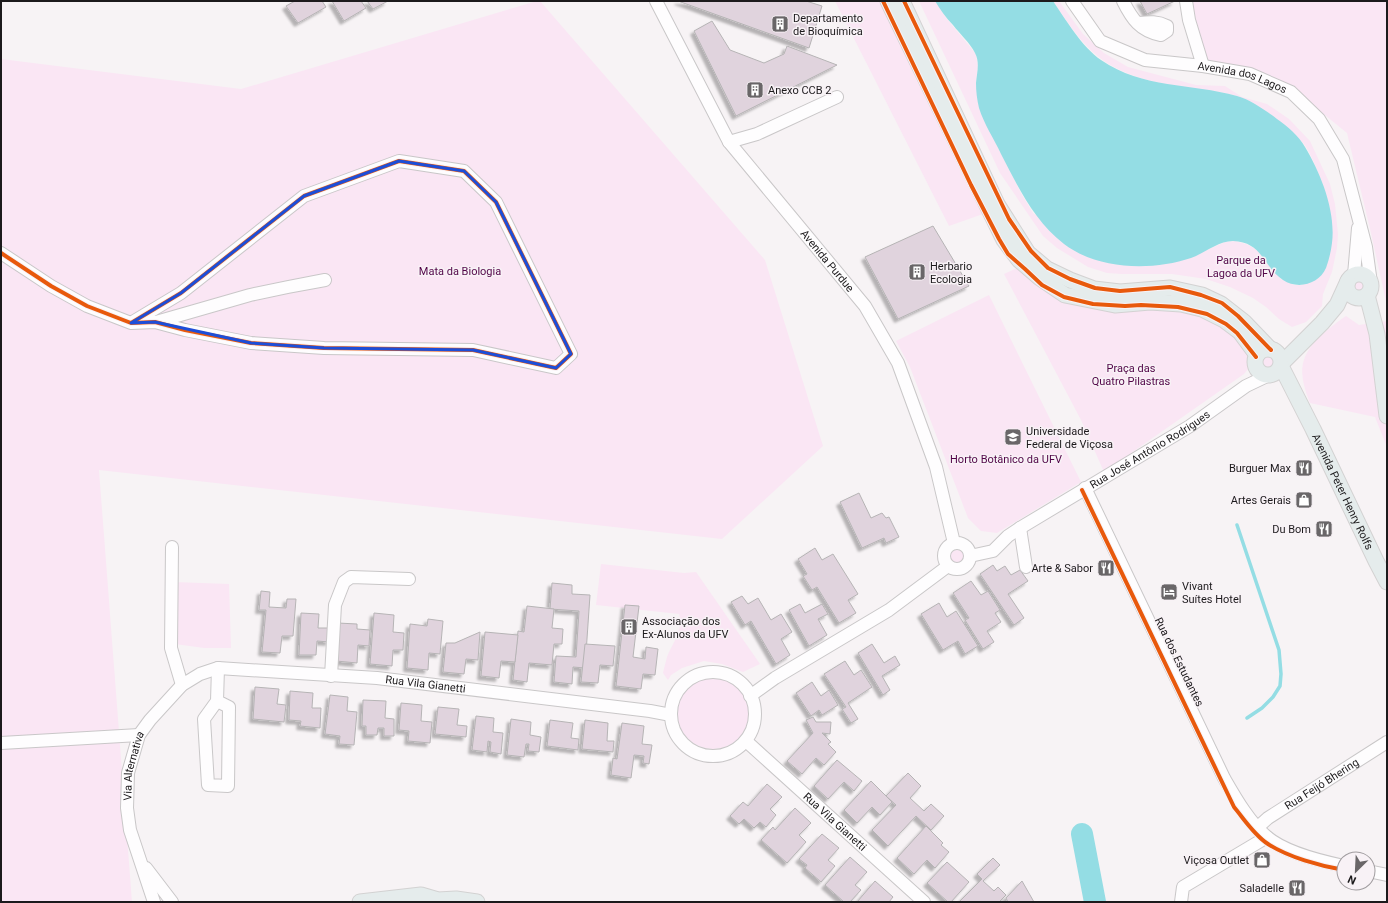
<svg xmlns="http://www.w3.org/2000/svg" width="1388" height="903" viewBox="0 0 1388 903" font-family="Roboto,sans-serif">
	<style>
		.green { fill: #fae6f4 }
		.water { fill: #94dde4 }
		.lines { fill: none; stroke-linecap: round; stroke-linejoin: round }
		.stream { stroke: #94dde4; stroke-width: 3.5 }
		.river { stroke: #94dde4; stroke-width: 22 }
		.building { fill: #e0d3dd; stroke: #b6b4b5; filter: url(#shadow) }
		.minor-casing { stroke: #c9c7c8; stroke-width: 14 }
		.major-casing { stroke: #d3d2d2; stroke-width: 17 }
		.minor { stroke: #fefdfe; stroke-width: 12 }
		.major { stroke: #e5ecec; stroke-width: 15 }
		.cycleway-casing { stroke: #f8f2f6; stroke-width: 6 }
		.cycleway { stroke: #e8590c; stroke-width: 4 }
		.marked { fill: none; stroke: #1d4ed8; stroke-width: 3; stroke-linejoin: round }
		.labels { text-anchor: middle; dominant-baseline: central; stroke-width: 3; stroke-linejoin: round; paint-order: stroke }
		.poi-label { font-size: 11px; fill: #1c1a1c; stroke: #f8f2f6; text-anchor: start }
		.street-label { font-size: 11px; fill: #1c1a1c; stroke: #f8f2f6 }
		.park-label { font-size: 11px; fill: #520548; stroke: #f8f2f6 }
	</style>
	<defs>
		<filter id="shadow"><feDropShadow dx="-3.5" dy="3.5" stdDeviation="1" flood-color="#0004"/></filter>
	</defs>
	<rect width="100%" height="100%" fill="#f7f3f5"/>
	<!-- green -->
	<g class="green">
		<path d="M537,1H540L765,260L823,446L722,539L99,470L132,902H1V59L241,89Z"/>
		<path d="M835,1H880L983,214L949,226Z"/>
		<path d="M919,1H935L947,19L976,54L978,66L976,83L994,139L1021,193L1033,213L1114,264L1144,265L1175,262L1191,257L1225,242L1235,241L1246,244L1254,248L1261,254L1281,279L1295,285H1302L1325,269C1337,231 1332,207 1317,170C1313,161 1309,150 1303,143C1299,138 1294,135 1289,131C1274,118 1259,104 1240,97C1226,92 1210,91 1195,89C1168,85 1139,81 1114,67C1087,53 1070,26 1053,1H1059L1083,34L1104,53L1128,67L1196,85L1225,86L1242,97L1267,104L1289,119L1310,141L1330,184L1335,204L1338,234L1337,248L1332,272L1323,294L1322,306L1306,322L1292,327L1279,319L1266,307L1253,298L1230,287L1206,279L1172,274H1122L1107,273L1088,267L1057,248L1043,236L1000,173Z"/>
		<path d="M1186,1H1387V306L1371,233L1347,133L1294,90L1208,67Z"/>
		<path d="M1019,267L1041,286L1174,309L1209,317L1232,331L1248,353L1250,362L1248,369L1244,374L1104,472L1081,420L1004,274Z"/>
		<circle cx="1359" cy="286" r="7"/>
		<path d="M989,295L1081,482L997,533L981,531L968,518L910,367L896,341Z"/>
		<path d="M1346,316L1359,325L1387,321V447L1375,417L1310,403C1298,372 1298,356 1324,333C1331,327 1338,321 1346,316Z"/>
		<path d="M1273,352L1278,357L1276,371C1264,380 1251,368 1262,353Z"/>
		<circle cx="957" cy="557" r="7"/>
		<path d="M601,564L684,573L696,572L760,664L743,672L722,664L704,661L682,668L671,675L668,680L663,673C664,667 666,662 667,657C672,644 684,629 679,614L596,605Z"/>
		<path d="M174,582L229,584L231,648H204L175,644Z"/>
		<circle cx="713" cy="713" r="36"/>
	</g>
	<!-- water -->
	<path class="water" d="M935,1H1053C1066,20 1082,47 1101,60C1143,89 1191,83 1237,96C1251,100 1265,110 1277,119C1287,126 1299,136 1305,147C1321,174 1336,211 1332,243C1331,251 1329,260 1326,268C1319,284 1298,290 1283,280C1263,267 1263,242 1233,241C1218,241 1205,253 1191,258C1152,271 1098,270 1064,244C1034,221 1018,187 1001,154C994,139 984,124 979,108C977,100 976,91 976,83C977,73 980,62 975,53C970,43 960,34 953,25C946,18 940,9 935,1Z"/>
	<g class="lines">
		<!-- stream -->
		<path class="stream" d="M1237,525L1279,650L1281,674L1280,686L1273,697L1262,708L1247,718"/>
		<!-- river -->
		<path class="river" d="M1082,834L1095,902"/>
	</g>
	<!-- building -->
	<g class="building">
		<path d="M295,1H322L326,7L298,23L286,6Z"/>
		<path d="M332,1H361L366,8L344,21Z"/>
		<path d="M367,1H388L373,9Z"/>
		<path d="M678,1H806L822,6L809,48Z"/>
		<path d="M1140,1H1175L1147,14Z"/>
		<path d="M712,21L730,50L764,63L784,54L787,46L837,65L736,116L694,31Z"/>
		<path d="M933,226L969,286L898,319L865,257Z"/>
		<path d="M859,493L871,518L882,513L886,518L889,517L899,537L886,543L884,538L862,548L840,502Z"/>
		<path d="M815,548L822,560L833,554L858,594L848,600L856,613L839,623L817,587L812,590L803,576L807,574L798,559Z"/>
		<path d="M993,565L997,571L1005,566L1011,575L1020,570L1028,581L1008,594L1024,618L1014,625L980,574Z"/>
		<path d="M971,581L981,595L988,591L1000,610L995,613L1001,622L987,631L994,642L983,649L965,620L969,618L953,593Z"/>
		<path d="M552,583L572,585V594L590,595L585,668L573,667L572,684L554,682L556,656L576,657L579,611L550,609Z"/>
		<path d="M261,591L270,592L269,607L286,608L287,599H296L293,636H282L280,653L262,652L266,610H259Z"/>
		<path d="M742,596L748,604L758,598L771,620L781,614L792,632L781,639L790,655L776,664L751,621L745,625L731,602Z"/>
		<path d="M939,603L947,617L956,611L978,646L965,654L958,641L943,650L921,614Z"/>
		<path d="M800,604L805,613L822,604L828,614L818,619L827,635L809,646L789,610Z"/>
		<path d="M625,605L639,606L633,657L645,659L646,647L658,649L655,675L643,674L641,689L616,686Z"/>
		<path d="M527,606L554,609L552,628L563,629L562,644H554L552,665L529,663L527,682L513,680L518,631L524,632Z"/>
		<path d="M301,613L319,614L318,628H330L329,642L317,641L316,655H299Z"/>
		<path d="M374,613L394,615L393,632L404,633L403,650H393L392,666L370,664Z"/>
		<path d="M428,619L443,621L440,654L429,653L428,670L407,668L410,624L427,626Z"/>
		<path d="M338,623L357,624V629L370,630L369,646L358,645L357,663L336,661Z"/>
		<path d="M480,632L478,660L466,659L464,674L443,672L446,643H455Z"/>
		<path d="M485,632L518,635L515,662L501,661L499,678L481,676Z"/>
		<path d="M585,644L615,646L613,666L600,665L598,683L581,682Z"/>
		<path d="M872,644L884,663L895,656L900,665L882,676L890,690L883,695L858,653Z"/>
		<path d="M845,661L854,675L861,670L872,687L848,703L858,719L851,723L842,709L846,707L824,674Z"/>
		<path d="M812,682L821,696L829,690L838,705L822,715L819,710L811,716L796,693Z"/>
		<path d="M255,687L279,689L277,704L286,705L284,722L253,719Z"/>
		<path d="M290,691L313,693L312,708H321L320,728L300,726L301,721L289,720Z"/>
		<path d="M330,695L348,697L347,711L357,712L354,745L339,744L340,736L325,734Z"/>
		<path d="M363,700L386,701L385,718L394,719V736H384V728H378L377,735H366V726H362Z"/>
		<path d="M401,703L422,705L421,721L432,722L430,743L408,741L409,731L399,730Z"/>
		<path d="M438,707L459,709L457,725L467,726L466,737L435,734Z"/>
		<path d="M476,716L494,718L493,732L503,733L501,754L490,752L491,742L488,741L487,752L472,750Z"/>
		<path d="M813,717L816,722H831L830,734L822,733L831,742L828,744L836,752L824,765L816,758L802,774L787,761L813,733L806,720Z"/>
		<path d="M511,719L531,722L530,735L541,737L539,752L528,751L529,744H526L524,757L507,755Z"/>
		<path d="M550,720L573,723L571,738L579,739L578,750L547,746Z"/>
		<path d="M585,720L608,723L607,741H614L613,752L582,749Z"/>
		<path d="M622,723L644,726L642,744L652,745L649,764L643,763L644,756L634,755L631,778L611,775L613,758L617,759Z"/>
		<path d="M837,760L862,781L854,791L844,782L828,799L814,786Z"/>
		<path d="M908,773L921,786L910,798L924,811L931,804L944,816L931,830L916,816L888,846L872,830L896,805L886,796Z"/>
		<path d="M871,781L892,802L880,815L872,807L857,823L844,810Z"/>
		<path d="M767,784L782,797L770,809L776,815L766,827L760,822L754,828L744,819L739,824L730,816L743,802L748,806Z"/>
		<path d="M795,808L811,823L799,835L806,842L787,863L761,840L773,827L775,830Z"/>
		<path d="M926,826L943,843L941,845L949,852L935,868L927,860L914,874L897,858Z"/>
		<path d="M822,834L839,848L828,860L835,866L821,882L805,868L807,865L799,859Z"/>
		<path d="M850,857L867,872L855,885L861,890L850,902H844L825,885Z"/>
		<path d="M993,858L1000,865L983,881L994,891L998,887L1006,895L999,902H959L982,879L977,874Z"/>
		<path d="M947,862L969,882L951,902H948L927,883Z"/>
		<path d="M875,881L893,897L889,902H857Z"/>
		<path d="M1022,881L1034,902H1008L1006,898Z"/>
	</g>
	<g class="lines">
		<!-- minor casing -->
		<g class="minor-casing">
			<g id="minor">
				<path id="s1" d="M656,1L729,142L865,306L898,363L936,467L954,543"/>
				<path id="s2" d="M1072,1L1100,41L1145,60L1203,66L1250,74L1291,92L1319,119L1343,159L1366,247L1371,283"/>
				<path d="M1123,1C1132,19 1140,31 1161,35L1167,31V26C1157,21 1149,22 1138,23"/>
				<path d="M1186,1L1189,20L1203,66"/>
				<path d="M729,142L757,134L837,97"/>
				<path d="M1,253L51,286L87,306L131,323L155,322L185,330L251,343L324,348L473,350L556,368L571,354L496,202L464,171L399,161L304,196L181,293L131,323"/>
				<path d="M1354,275L1358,228"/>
				<path d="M156,322L250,295L288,287L325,280"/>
				<path d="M1085,488L1224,778C1235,797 1249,822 1267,837C1286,853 1320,861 1344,866"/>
				<path d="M1020,528L1026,567"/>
				<circle cx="957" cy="556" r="13"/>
				<path d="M172,547L171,648L182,685"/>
				<path id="s3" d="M970,556L993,551L1008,536L1020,528L1190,426L1246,386L1267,376"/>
				<circle cx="713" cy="714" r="42"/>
				<path d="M331,676L335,605L344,582L351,577L409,579"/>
				<path d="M750,696L775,678L889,610L948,566"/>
				<path d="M217,701L229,707L228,786L208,785L204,719L217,701L218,668"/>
				<path id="s4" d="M746,741L924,902"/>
				<path d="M1,743L139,735"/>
				<path id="s5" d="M1258,827L1268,818L1387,742"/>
				<path d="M146,868L172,902"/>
				<path d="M1368,871L1387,875"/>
				<path id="s6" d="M154,902L130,830L127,808L128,773L139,735L150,720L182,685L200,674L218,668L377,678L650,711L671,715"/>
				<path d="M1181,902L1183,887L1267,837"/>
			</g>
		</g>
		<!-- major casing -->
		<g class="major-casing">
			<g id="major">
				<path d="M888,1L1004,240L1019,260L1040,278L1065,295L1115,305L1150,302L1181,304L1202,309L1224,320L1240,332L1257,355"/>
				<path d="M902,1L997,204L1028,253L1047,269L1070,280L1094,289L1120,292L1170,288L1202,295L1221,304L1244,322L1270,349"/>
				<circle cx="1359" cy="286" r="12"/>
				<path d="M1367,295L1377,334L1387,416"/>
				<circle cx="1268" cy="362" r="13"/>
				<path d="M1282,363L1322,323L1337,305L1348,281"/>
				<path id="s7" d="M1281,366L1313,429L1376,561L1387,582"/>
				<path d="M360,902L421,895L438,900L456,899L477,902"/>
			</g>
		</g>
		<!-- minor -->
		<use href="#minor" class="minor"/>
		<!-- major -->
		<use href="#major" class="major"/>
		<!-- cycleway casing -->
		<g class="cycleway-casing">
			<g id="cycleway">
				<path d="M883,1L971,185L999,239L1008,254L1025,269L1042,285L1064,297L1093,304L1125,306L1141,305L1178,307L1207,314L1226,324L1237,333L1256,357"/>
				<path d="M904,1L1009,219L1031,251L1048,268L1070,279L1095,288L1120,291L1170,287L1201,295L1222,303L1238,316L1271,350"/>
				<path d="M1,253L51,286L87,306L131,323L155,322L185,330L251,343L324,348L473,350L556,368L571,354L496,202L464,171L399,161L304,196L181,293L131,323"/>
				<path d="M1082,490L1234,807C1244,819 1254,835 1268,844C1288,857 1320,866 1344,870"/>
			</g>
		</g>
		<!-- cycleway -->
		<use href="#cycleway" class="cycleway"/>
	</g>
	<!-- marked area -->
	<path class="marked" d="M399,161L464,171L496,202L571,354L556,368L473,350L324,348L251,343L155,322L131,323L181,293L304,196Z"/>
	<!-- icons -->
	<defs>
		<g id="building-square" transform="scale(0.9)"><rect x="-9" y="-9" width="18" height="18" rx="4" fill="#696668" stroke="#f8f2f6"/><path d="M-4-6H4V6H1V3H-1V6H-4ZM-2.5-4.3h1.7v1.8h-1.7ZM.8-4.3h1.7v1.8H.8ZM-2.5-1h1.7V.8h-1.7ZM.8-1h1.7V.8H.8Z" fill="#fff"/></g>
		<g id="university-square" transform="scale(0.9)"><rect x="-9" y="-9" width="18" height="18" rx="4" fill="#696668" stroke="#f8f2f6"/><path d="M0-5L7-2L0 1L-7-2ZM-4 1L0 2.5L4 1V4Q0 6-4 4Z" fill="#fff"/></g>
		<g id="restaurant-square" transform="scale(0.9)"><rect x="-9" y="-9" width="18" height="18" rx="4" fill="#696668" stroke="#f8f2f6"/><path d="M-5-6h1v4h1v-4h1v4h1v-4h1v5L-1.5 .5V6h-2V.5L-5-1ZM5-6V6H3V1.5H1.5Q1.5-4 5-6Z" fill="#fff"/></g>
		<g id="shop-square" transform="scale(0.9)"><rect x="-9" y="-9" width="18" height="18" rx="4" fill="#696668" stroke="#f8f2f6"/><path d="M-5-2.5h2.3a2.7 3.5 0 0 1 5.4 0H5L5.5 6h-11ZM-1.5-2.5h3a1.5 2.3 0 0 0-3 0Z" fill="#fff"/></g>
		<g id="hotel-square" transform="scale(0.9)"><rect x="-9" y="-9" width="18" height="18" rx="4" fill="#696668" stroke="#f8f2f6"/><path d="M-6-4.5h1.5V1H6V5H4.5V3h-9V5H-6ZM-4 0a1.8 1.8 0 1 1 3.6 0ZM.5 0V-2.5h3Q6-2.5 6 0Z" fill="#fff"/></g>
	</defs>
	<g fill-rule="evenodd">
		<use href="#building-square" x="780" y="24"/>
		<use href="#building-square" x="755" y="90"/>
		<use href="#building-square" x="917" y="272"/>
		<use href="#university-square" x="1013" y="437"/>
		<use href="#restaurant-square" x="1304" y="468"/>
		<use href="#shop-square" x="1304" y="500"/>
		<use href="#restaurant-square" x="1324" y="529"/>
		<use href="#restaurant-square" x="1106" y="568"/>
		<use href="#hotel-square" x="1169" y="592"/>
		<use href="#building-square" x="629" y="627"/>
		<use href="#shop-square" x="1262" y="860"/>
		<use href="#restaurant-square" x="1297" y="888"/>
	</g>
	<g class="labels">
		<!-- poi labels -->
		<g class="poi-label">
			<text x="793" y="18">Departamento<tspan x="793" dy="13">de Bioquímica</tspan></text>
			<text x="768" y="90">Anexo CCB 2</text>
			<text x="930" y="266">Herbario<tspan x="930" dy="13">Ecologia</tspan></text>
			<text x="1026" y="431">Universidade<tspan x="1026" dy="13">Federal de Viçosa</tspan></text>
			<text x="1291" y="468" text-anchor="end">Burguer Max</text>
			<text x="1291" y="500" text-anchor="end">Artes Gerais</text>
			<text x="1311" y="529" text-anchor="end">Du Bom</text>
			<text x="1093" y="568" text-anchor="end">Arte &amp; Sabor</text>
			<text x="1182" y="586">Vivant<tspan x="1182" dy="13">Suítes Hotel</tspan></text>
			<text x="642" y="621">Associação dos<tspan x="642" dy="13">Ex-Alunos da UFV</tspan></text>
			<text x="1249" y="860" text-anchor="end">Viçosa Outlet</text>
			<text x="1284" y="888" text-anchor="end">Saladelle</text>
		</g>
		<!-- street labels -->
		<g class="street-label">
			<text stroke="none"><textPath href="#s2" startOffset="197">Avenida dos Lagos</textPath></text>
			<text stroke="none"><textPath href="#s1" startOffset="313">Avenida Purdue</textPath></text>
			<text stroke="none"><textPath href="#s3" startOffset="211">Rua José Antônio Rodrigues</textPath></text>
			<text stroke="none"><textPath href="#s7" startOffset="140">Avenida Peter Henry Rolfs</textPath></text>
			<text transform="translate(1179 662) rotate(64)">Rua dos Estudantes</text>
			<text stroke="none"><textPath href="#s6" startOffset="487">Rua Vila Gianetti</textPath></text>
			<text stroke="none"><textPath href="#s6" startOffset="141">Via Alternativa</textPath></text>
			<text stroke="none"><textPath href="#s5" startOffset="77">Rua Feijó Bhering</textPath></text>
			<text stroke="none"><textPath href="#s4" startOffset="120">Rua Vila Gianetti</textPath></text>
		</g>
		<!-- park labels -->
		<g class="park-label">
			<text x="1241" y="260">Parque da<tspan x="1241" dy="13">Lagoa da UFV</tspan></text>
			<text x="460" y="271">Mata da Biologia</text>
			<text x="1131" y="368">Praça das<tspan x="1131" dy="13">Quatro Pilastras</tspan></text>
			<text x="1006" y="459">Horto Botânico da UFV</text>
		</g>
	</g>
	<!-- border -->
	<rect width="1388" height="903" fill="none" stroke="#1c1a1c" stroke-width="4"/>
	<!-- north arrow -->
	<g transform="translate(1356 871) rotate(204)"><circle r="19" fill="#f8f2f6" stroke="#a09c9f"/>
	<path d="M0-3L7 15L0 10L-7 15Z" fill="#696668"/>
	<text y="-6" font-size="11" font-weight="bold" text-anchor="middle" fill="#1c1a1c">N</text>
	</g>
</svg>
